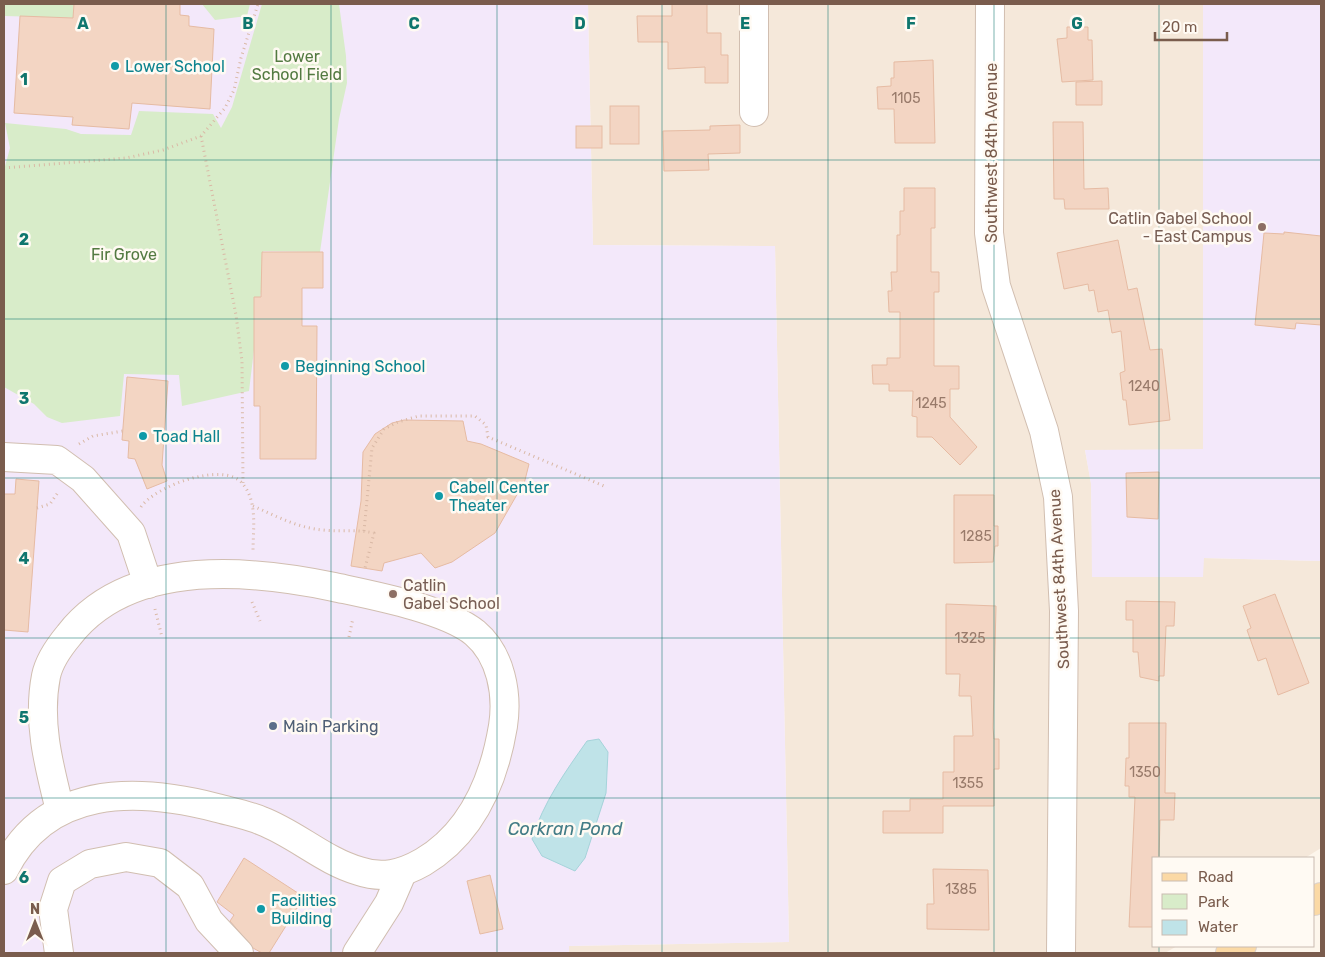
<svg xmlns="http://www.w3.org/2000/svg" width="1325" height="957" viewBox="0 0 1325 957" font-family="Rubik,sans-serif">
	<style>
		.residential { fill: #f5e8da }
		.education { fill: #f3e8fa }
		.green { fill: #d8ecc9 }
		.water { fill: #bfe3e8; stroke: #a5d3da }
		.building { fill: #f3d5c3; stroke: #e6bba3 }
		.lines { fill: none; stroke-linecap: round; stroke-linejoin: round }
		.minor-casing { stroke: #d1beb0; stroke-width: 30 }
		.major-casing { stroke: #dad1cd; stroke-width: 30 }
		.path { stroke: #d9b8a5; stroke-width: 3; stroke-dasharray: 1 4; stroke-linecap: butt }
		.minor { stroke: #fff; stroke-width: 28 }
		.major { stroke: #fbd9a5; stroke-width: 28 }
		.grid { fill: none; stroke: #0f766e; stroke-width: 1; stroke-opacity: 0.55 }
		.culture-dot { fill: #0f9aa8; stroke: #fffaf3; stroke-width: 2 }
		.education-dot { fill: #8d6e63; stroke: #fffaf3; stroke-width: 2 }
		.service-dot { fill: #5c6f8a; stroke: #fffaf3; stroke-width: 2 }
		.labels { text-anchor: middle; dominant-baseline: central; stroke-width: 5; stroke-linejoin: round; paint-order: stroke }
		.number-label { font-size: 14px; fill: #987a6a }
		.park-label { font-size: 16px; fill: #537a41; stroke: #fffaf3 }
		.culture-label { font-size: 16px; fill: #0d838f; stroke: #fffaf3; text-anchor: start }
		.street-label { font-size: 16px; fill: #7a5c4d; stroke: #fffaf3 }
		.education-label { font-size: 16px; fill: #785e54; stroke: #fffaf3; text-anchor: end }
		.service-label { font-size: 16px; fill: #4e5e75; stroke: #fffaf3; text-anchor: start }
		.water-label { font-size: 18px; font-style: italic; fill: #437c86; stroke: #fffaf3 }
		.grid-label { font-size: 16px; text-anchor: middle; font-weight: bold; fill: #0f766e; stroke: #fffaf3; stroke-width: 5; stroke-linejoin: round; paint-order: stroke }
	</style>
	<rect width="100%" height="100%" fill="#fdf6ec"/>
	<!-- residential -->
	<path class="residential" d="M588,4H1203V450H1085L1091,483L1093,577H1203V558L1321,561V848L1305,858H1154V946H1177L1165,953H569V946L789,942L775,246L593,245Z"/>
	<!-- education -->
	<g class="education">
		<path d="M4,4H588L593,245L775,246L789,942L569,946V953H4Z"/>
		<path d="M1203,4H1321V561L1204,558L1203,577H1092L1091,484L1085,450L1203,449Z"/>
	</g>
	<!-- green -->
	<g class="green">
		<path d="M4,4H74L73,18L5,16Z"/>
		<path d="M202,4H250L247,16L215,20Z"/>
		<path d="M262,4H339L346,56L347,83L339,119L320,252L263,251L272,268L261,292L249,391L182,406L179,375L124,374L120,416L62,423L47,417L34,404L4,387V170L10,148L5,123L66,129L81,134L131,135L139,111L213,114L221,128L232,107Z"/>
	</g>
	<!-- water -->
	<path class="water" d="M599,739L608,752L606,793L585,858L575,871L542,856L532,839C543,803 565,772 587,741Z"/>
	<!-- building -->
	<g class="building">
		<path d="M74,4H180V15L189,16V26L214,29L210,109L132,103L129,129L72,125L73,117L14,113L20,16L73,18Z"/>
		<path d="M672,4H707V33H721V55H728V83H705V67L668,69V42H638L637,16H672Z"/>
		<path d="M1067,27H1088V40H1092L1093,80L1062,82L1057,39L1067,38Z"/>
		<path d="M933,60L935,143H895L894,109H878L877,87L891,86V78H894V62Z"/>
		<path d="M1102,81V105H1076V82Z"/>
		<rect x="610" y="106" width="29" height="38"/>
		<path d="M1053,122H1083L1084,189L1108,188L1109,209H1065L1064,199H1054Z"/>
		<path d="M740,125V153L708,154L709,170L664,171L663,131L710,130V126Z"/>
		<rect x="576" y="126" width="26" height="22"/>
		<path d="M904,188H935V228H931V272H939V292H934V366H959V389H950V417L977,447L960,465L932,437H917V417L912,416L913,391H889V384H873L872,365H887V358H900V312H889L888,291H892L891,272H897V235H900V211H904Z"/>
		<path d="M1284,232L1321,236V325L1296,323L1295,329L1255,325L1264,233L1284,234Z"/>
		<path d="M1118,240L1128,290L1137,288L1150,350L1162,349L1170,420L1129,425L1126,400H1123L1120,373L1125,371L1121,331L1112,333L1108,310L1098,312L1094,290L1089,291L1088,284L1064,289L1057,253Z"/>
		<path d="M262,252H323V288H302V326H317L316,459H260V406H254V297H261Z"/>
		<path d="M127,377L168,381L162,465L167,481L147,489L135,459L128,458L129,441L122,440Z"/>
		<path d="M404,420L463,421L467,441L481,444L529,464L522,492L519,491L495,533L452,562L435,568L421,553L384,563L382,571L351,566L361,501L363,452L375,434L392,423Z"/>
		<path d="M1159,472L1158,519L1127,517L1126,473Z"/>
		<path d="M16,479L39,481L28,632L4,630V494H15Z"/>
		<path d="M954,495H994V526H998V546H995L993,562L954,563Z"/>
		<path d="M1275,594L1309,683L1278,695L1266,658L1258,661L1247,630L1251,628L1243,606Z"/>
		<path d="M1126,601L1175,602L1174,626H1166L1164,676H1159V681L1140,677L1138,652H1133V620H1126Z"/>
		<path d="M946,604L996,606L993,728L994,739H999V769H994V806H943V833H883V811H910V799H943V772H954V736H973L971,696H959L960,674H946Z"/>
		<path d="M1129,723H1166L1165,793H1175L1174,820H1160L1159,858H1154V927H1129L1135,797H1129V786H1125L1126,758H1129Z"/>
		<path d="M244,858L304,897L269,953H262L253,948L230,921L234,915L217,902Z"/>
		<path d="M933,869L988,870L989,930L927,929V904H934Z"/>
		<path d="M490,875L503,929L480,934L467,881Z"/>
	</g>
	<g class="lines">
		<!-- minor casing -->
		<g class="minor-casing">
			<g id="minor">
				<path d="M990,4L989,233L996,286L1044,431L1058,497L1064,611L1061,953"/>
				<path d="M754,112V4"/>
				<path d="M4,457L57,460L83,479L131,533L148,584"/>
				<path d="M4,870C46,785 136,787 217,808C232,812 248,815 262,821C296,834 324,861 359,871C382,879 402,874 423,862C472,833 494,780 503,726C508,694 501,655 475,633C446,609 371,595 334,587C248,569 129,558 69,635C59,647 49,661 46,676C37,722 49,766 60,810"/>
				<path d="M59,953L53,909L62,881L90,864L126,857L160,863L190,886L209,921L239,953"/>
				<path d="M357,953L389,903L402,873"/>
			</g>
		</g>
		<!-- major casing -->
		<g class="major-casing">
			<g id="major">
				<path d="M1314,901L1321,897"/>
				<path d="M1230,953L1242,946"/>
			</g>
		</g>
		<!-- path -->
		<g class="path">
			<path d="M201,136L236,315L242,361L243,483"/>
			<path d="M4,168L126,158L163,150L201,136L225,108L234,90L241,58L258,4"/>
			<path d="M79,444L93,436L123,431"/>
			<path d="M253,506C276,516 298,528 323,530C341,532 356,529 374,533L365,568"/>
			<path d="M141,507C155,486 223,461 242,483C258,501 253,529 253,551"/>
			<path d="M37,508L50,504L59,491"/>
			<path d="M364,531L372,448L384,429L398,422L419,416H475L486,425L488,437L604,486"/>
			<path d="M252,602L260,621"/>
			<path d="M155,609L162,637"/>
			<path d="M349,637L353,618"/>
		</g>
		<!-- minor -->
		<use href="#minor" class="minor"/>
		<!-- major -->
		<use href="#major" class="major"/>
	</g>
	<!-- grid -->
	<path class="grid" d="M166,4V953M331,4V953M497,4V953M662,4V953M828,4V953M994,4V953M1159,4V858M4,160H1321M4,319H1321M4,478H1321M4,638H1321M4,798H1321M1159,946V953"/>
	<!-- markers -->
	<g class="culture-dot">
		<circle cx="115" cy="66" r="5"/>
		<circle cx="285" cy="366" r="5"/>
		<circle cx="143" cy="436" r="5"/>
		<circle cx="439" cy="496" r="5"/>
		<circle cx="261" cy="909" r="5"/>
	</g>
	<g class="education-dot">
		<circle cx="1262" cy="227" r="5"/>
		<circle cx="393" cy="594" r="5"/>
	</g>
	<circle class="service-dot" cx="273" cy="726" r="5"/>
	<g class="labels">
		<!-- number labels -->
		<g class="number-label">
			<text x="906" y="98">1105</text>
			<text x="1144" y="386">1240</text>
			<text x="931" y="403">1245</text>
			<text x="976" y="536">1285</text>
			<text x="970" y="638">1325</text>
			<text x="1145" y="772">1350</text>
			<text x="968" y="783">1355</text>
			<text x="961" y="889">1385</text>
		</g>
		<!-- park labels -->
		<g class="park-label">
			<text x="297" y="56">Lower<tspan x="297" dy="18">School Field</tspan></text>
			<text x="124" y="254">Fir Grove</text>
		</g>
		<!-- culture labels -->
		<g class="culture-label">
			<text x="125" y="66">Lower School</text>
			<text x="295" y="366">Beginning School</text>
			<text x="153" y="436">Toad Hall</text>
			<text x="449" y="487">Cabell Center<tspan x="449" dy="18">Theater</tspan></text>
			<text x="271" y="900">Facilities<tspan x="271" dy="18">Building</tspan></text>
		</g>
		<!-- street labels -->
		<g class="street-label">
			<text transform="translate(991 153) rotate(-90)">Southwest 84th Avenue</text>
			<text transform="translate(1059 579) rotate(-93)">Southwest 84th Avenue</text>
		</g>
		<!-- education labels -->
		<g class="education-label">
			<text x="1252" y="218">Catlin Gabel School<tspan x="1252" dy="18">- East Campus</tspan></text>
			<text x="403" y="585" text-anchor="start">Catlin<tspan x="403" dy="18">Gabel School</tspan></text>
		</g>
		<!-- service labels -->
		<g class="service-label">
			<text x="283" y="726">Main Parking</text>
		</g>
		<!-- water labels -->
		<g class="water-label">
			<text x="565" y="829">Corkran Pond</text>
		</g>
	</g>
	<g class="grid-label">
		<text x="83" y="29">A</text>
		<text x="248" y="29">B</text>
		<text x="414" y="29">C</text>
		<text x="580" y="29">D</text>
		<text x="745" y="29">E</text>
		<text x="911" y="29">F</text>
		<text x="1077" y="29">G</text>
		<text x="24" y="85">1</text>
		<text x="24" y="245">2</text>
		<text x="24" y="404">3</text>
		<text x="24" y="564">4</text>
		<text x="24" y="723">5</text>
		<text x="24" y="883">6</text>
	</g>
	<!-- border -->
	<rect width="1325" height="957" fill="none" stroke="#7a5c4d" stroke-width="10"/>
	<!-- legend -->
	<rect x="1152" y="857" width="162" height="90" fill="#fffaf3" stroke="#cabbb1"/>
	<rect x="1162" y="873" width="25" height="8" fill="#fbd9a5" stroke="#cabbb1"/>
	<text x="1198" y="882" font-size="15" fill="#7a5c4d">Road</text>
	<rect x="1162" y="894" width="25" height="15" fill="#d8ecc9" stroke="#cabbb1"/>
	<text x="1198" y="907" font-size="15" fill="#7a5c4d">Park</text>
	<rect x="1162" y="920" width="25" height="15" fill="#bfe3e8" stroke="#cabbb1"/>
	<text x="1198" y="932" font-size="15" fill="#7a5c4d">Water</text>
	<!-- north arrow -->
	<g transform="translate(35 922)" stroke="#fffaf3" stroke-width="4" paint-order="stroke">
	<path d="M0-4L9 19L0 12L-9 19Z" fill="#7a5c4d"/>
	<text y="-8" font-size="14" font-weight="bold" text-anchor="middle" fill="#7a5c4d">N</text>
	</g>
	<!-- scale -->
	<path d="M1155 32v8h72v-8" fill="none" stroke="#7a5c4d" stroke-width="2.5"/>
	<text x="1162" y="32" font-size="15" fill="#7a5c4d" stroke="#fffaf3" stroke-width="4" paint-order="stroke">20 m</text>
</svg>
